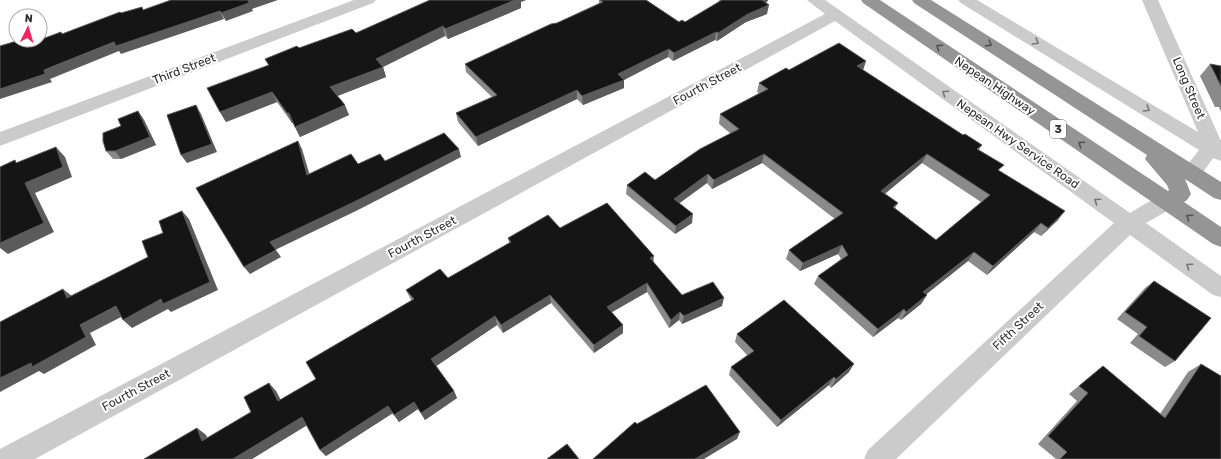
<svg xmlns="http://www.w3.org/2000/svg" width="1221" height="459" viewBox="0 0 1221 459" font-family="Rubik,sans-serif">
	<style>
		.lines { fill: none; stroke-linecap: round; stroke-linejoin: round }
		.street { fill: #cbcbcb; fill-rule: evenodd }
		.highway { fill: #959595; fill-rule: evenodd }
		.wall { fill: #8a8a8a; fill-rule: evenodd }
		.shaded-wall { fill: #5b5b5b }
		.building { fill: #151515; stroke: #5b5b5b; fill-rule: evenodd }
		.oneway { stroke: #757575 }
		.oneway2 { stroke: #525252 }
		.labels { text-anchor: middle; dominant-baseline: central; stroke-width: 4; stroke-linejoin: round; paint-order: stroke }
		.shield { fill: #fff; stroke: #6d6d6d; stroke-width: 1 }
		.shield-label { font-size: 11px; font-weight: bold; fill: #2e2e2e }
		.street-label { font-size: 12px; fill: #2e2e2e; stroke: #fff }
	</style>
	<rect width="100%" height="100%" fill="#fff"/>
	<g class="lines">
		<!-- street -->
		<g class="street">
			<path d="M354,0H376L373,3L0,146V132Z"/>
			<path d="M807,0H825L1130,213C1143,206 1159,192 1174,197L1177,202L1174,207L1146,223L1221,276V297L1213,295L1130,235L896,459H864L868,450L1114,223L835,21L35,459H0V449L825,14Z"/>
			<path d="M958,0H977L1198,132L1142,0H1158L1221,141V161L1213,158C1205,169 1199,183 1184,178L1181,173L1199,150L961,3Z"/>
		</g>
		<!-- highway -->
		<path class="highway" d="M861,0H880L1168,191L1169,190L1167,185L1145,159L1147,155L914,3L912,0H931L1221,182V200L1214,198L1185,179L1191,194L1187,200L1184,202L1221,227V247L1213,244L863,3Z"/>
	</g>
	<!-- wall -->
	<g class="wall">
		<path d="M430,0H526L521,2V8L448,39L445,36L383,67L386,77L337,96L349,115L300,137L293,123H292L277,102L226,122L220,112L268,65L265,59L299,48L356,33Z"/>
		<path d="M599,0H646L679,22H685L720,1L718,0H768L767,2L766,3L767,14L746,22L717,41L715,40L673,61L668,57L624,80V88L583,105L577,99L478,146L458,122L456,113L492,97L466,72L465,64L557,23L599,3Z"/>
		<path d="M866,61L863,70L963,135L982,145L979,150L1000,171L1058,220L1041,236L1034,232L987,275L968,261L926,294L927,295L921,304L901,320L898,318L873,337L814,284L818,276L841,259L838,254L800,271L786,259L789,250L835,219L762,163L712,189L707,183L679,203L692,223L675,234L626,194L627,185L655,180L731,134L719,124L720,114L759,93L757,92L759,83L789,70ZM922,163L981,202L936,240L895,208L898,203L885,194Z"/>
		<path d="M1210,64L1221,66V112L1219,107H1215L1200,76Z"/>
		<path d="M138,111L144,120L156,145L121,159H113L106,151L121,126Z"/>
		<path d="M560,228L653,262L682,295L722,306L682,324L679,320L669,328L647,292L612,312L623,333L594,353L551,303L503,333L497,325L436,366L454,391L457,398L425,420L418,409L399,422L393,413L326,456L320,450L307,425L252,459H144L197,428L206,435L207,438L251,412L276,391L281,400L316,379L412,301L410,298L406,290L448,278L509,243L508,238Z"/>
		<path d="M1154,281L1175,361L1165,367L1130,343L1138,334L1117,319L1145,288Z"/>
		<path d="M737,334L849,372L831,388L829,385L777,427L729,375L731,367L747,355L735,342Z"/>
		<path d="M1201,364L1221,459H1056L1038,444L1077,401L1069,394L1103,366L1160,414L1188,372Z"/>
	</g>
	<!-- shaded-wall -->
	<g class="shaded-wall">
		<path d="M251,0H278L252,9L253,11L226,21L221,13Z"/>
		<path d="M515,0H526L521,2V8L448,39L445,29Z"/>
		<path d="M759,0H768L767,2L758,6Z"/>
		<path d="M769,5L767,14L746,22L717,41L718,33L748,14Z"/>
		<path d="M220,11L224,19L121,54L119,51L50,79L52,82L0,99V89L44,70L114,42Z"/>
		<path d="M443,26L445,36L383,67L386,77L335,97L330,87L376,59Z"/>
		<path d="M716,32L715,40L673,61L674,53Z"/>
		<path d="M669,49L668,57L624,80V88L583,105L582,96L618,74Z"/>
		<path d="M866,61L863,70L857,66Z"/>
		<path d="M577,90V99L478,146L476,137Z"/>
		<path d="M272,92L277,102L226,122L220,112Z"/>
		<path d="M196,105L201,114L217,152L187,163L181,155Z"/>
		<path d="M345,105L349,115L300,137L295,127Z"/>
		<path d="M138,111L144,120L156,145L121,159L115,151Z"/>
		<path d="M287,113H289L294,123H292Z"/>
		<path d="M298,141L302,149L312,183L307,175Z"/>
		<path d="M56,147L65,157L72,177L35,193L54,232L8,254L0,248V243L25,183Z"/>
		<path d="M459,149L461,157L358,210L275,250L270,242Z"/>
		<path d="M764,154L762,163L712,189L714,180Z"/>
		<path d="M927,154L922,163L877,200L881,191Z"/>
		<path d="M708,174L707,183L673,208L674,199Z"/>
		<path d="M182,211L189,219L218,290L171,312L168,309L132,328L123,320Z"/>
		<path d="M1065,211L1058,220L1041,236L1048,228Z"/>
		<path d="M693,214L692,223L675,234L676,226Z"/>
		<path d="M1041,223L1034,232L987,275L993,266Z"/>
		<path d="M842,245L838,254L800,271L803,263Z"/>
		<path d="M276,250L281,257L250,274L244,267Z"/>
		<path d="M974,252L968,261L918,301L923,292Z"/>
		<path d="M654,256L653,265L650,258Z"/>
		<path d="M647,283V292L607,315V307Z"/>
		<path d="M63,289L73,297L67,298Z"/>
		<path d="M550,295L551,303L503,333L501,325Z"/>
		<path d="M927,295L921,304L901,320L906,312Z"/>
		<path d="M724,298L722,306L682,324L684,316Z"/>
		<path d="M116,306L125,315L90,333L96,345L44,374L39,371L0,392V378L80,325Z"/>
		<path d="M904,309L898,318L873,337L878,329Z"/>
		<path d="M680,312L679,320L669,328L671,320Z"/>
		<path d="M495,316L497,325L435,367L431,359Z"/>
		<path d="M623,325V333L594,353V345Z"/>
		<path d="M854,364L849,372L831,388L836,379Z"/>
		<path d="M834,377L829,385L777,427L781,420Z"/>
		<path d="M269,383L276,391L285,409L278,401Z"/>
		<path d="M454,391L457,398L425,420L421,413Z"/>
		<path d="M414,402L418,409L399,422L394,415Z"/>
		<path d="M388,406L393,413L326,456L320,450Z"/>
		<path d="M302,417L309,424L252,459H233Z"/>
		<path d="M197,428L206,435L211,448L202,441Z"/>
		<path d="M740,432L737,439L704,459H695Z"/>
	</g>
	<!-- building -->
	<g class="building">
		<path d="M171,0H251L248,1L249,3L221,13L220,11L116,46L114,42L44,70L45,74L0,89V46L20,40H34V42L61,32L62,34L120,12L121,13L142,7L143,10Z"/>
		<path d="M430,0H515L445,29L443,26L376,59L383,67L330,87L345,105L295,127L289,113H287L272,92L220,112L207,88L269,65L265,59L297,46L299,48L352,29L356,33Z"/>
		<path d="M600,0H646L679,22L682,20L685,22L722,0H762L769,5L748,14L718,33L716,32L674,53L669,49L618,74L624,80L582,96L577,90L476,137L456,113L497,95L465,64L551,24L557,23L603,2Z"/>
		<path d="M839,43L866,61L857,66L963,135L965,134L982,145L977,149L1004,165L998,170L1065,211L1048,228L1041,223L993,266L974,252L923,292L927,295L906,312L904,309L878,329L818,276L848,255L842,245L803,263L789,250L843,213L764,154L714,180L708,174L674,199L693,214L676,226L627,185L645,172L655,180L700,149L739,129L720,114L768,89L759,83L786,68L789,70ZM927,154L990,195L936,240L893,207L898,203L881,191Z"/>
		<path d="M1210,64L1221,66V86Z"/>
		<path d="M196,105L212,144L181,155L167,115Z"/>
		<path d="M138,111L150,137L115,151H106L103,141V133L121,126L118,119Z"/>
		<path d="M444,133L459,149L354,202L270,242L276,250L244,267L196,188L298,141L307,175L351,154L358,164L380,154L385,161Z"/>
		<path d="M56,147L63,167L25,183L44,223L0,243V167L15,160L16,163Z"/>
		<path d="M607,203L654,256L650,258L682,295L713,282L724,298L684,316L680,312L671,320L647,283L607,307L623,325L594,345L550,295L501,325L495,316L431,359L454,391L421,413L414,402L394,415L388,406L320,450L302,417L233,459H144L197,428L202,441L251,412L244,397L269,383L278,401L316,379L306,362L414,299L406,290L440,269L448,278L511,242L508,238L548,215L560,228Z"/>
		<path d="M182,211L210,282L163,304L161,299L123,320L116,306L80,325L86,337L32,367L31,363L0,378V322L63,289L67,298L148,257L142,241L163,233L159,221Z"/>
		<path d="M1154,281L1211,318L1175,361L1139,336L1147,327L1125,312Z"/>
		<path d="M784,300L854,364L836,379L834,377L781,420L731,367L754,351L737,334Z"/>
		<path d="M1201,364L1221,376V459H1060L1067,452L1048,436L1088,393L1079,386L1103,366L1165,418Z"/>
		<path d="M706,385L740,432L695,459H593L635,422L637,424Z"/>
		<path d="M567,444L579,459H547Z"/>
	</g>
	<!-- one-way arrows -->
	<defs><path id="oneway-chevron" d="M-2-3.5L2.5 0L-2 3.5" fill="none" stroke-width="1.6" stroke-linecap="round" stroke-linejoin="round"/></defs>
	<g class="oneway">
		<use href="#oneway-chevron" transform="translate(1036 42) rotate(31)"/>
		<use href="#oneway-chevron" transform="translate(945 93) rotate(-145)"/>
		<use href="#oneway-chevron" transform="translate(1147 109) rotate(31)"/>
		<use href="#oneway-chevron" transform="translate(1097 201) rotate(-145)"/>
		<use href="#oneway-chevron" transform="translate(1189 266) rotate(-145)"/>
	</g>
	<g class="oneway2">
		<use href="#oneway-chevron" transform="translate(989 44) rotate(32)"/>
		<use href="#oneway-chevron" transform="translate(939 47) rotate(-146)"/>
		<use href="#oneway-chevron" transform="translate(1081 144) rotate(-146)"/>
		<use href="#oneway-chevron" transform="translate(1189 217) rotate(-146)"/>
	</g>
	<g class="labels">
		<!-- shield labels -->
		<rect class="shield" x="1050" y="120" width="16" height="18" rx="3"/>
		<g class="shield-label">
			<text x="1058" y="129">3</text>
		</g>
		<!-- street labels -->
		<g class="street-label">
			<text transform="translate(184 69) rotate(-21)">Third Street</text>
			<text transform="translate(707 84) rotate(-28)">Fourth Street</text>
			<text transform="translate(995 86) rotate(34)">Nepean Highway</text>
			<text transform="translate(1189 88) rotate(67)">Long Street</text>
			<text transform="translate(1018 144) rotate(35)">Nepean Hwy Service Road</text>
			<text transform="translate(422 237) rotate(-28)">Fourth Street</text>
			<text transform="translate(1018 326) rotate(-43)">Fifth Street</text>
			<text transform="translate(136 390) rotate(-28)">Fourth Street</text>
		</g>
	</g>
	<!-- north arrow -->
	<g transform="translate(28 28) rotate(5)"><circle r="19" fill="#ffffff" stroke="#ababab"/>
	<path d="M0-3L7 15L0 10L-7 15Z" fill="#f02461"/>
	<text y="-6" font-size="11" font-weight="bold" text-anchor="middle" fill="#2e2e2e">N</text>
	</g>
</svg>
